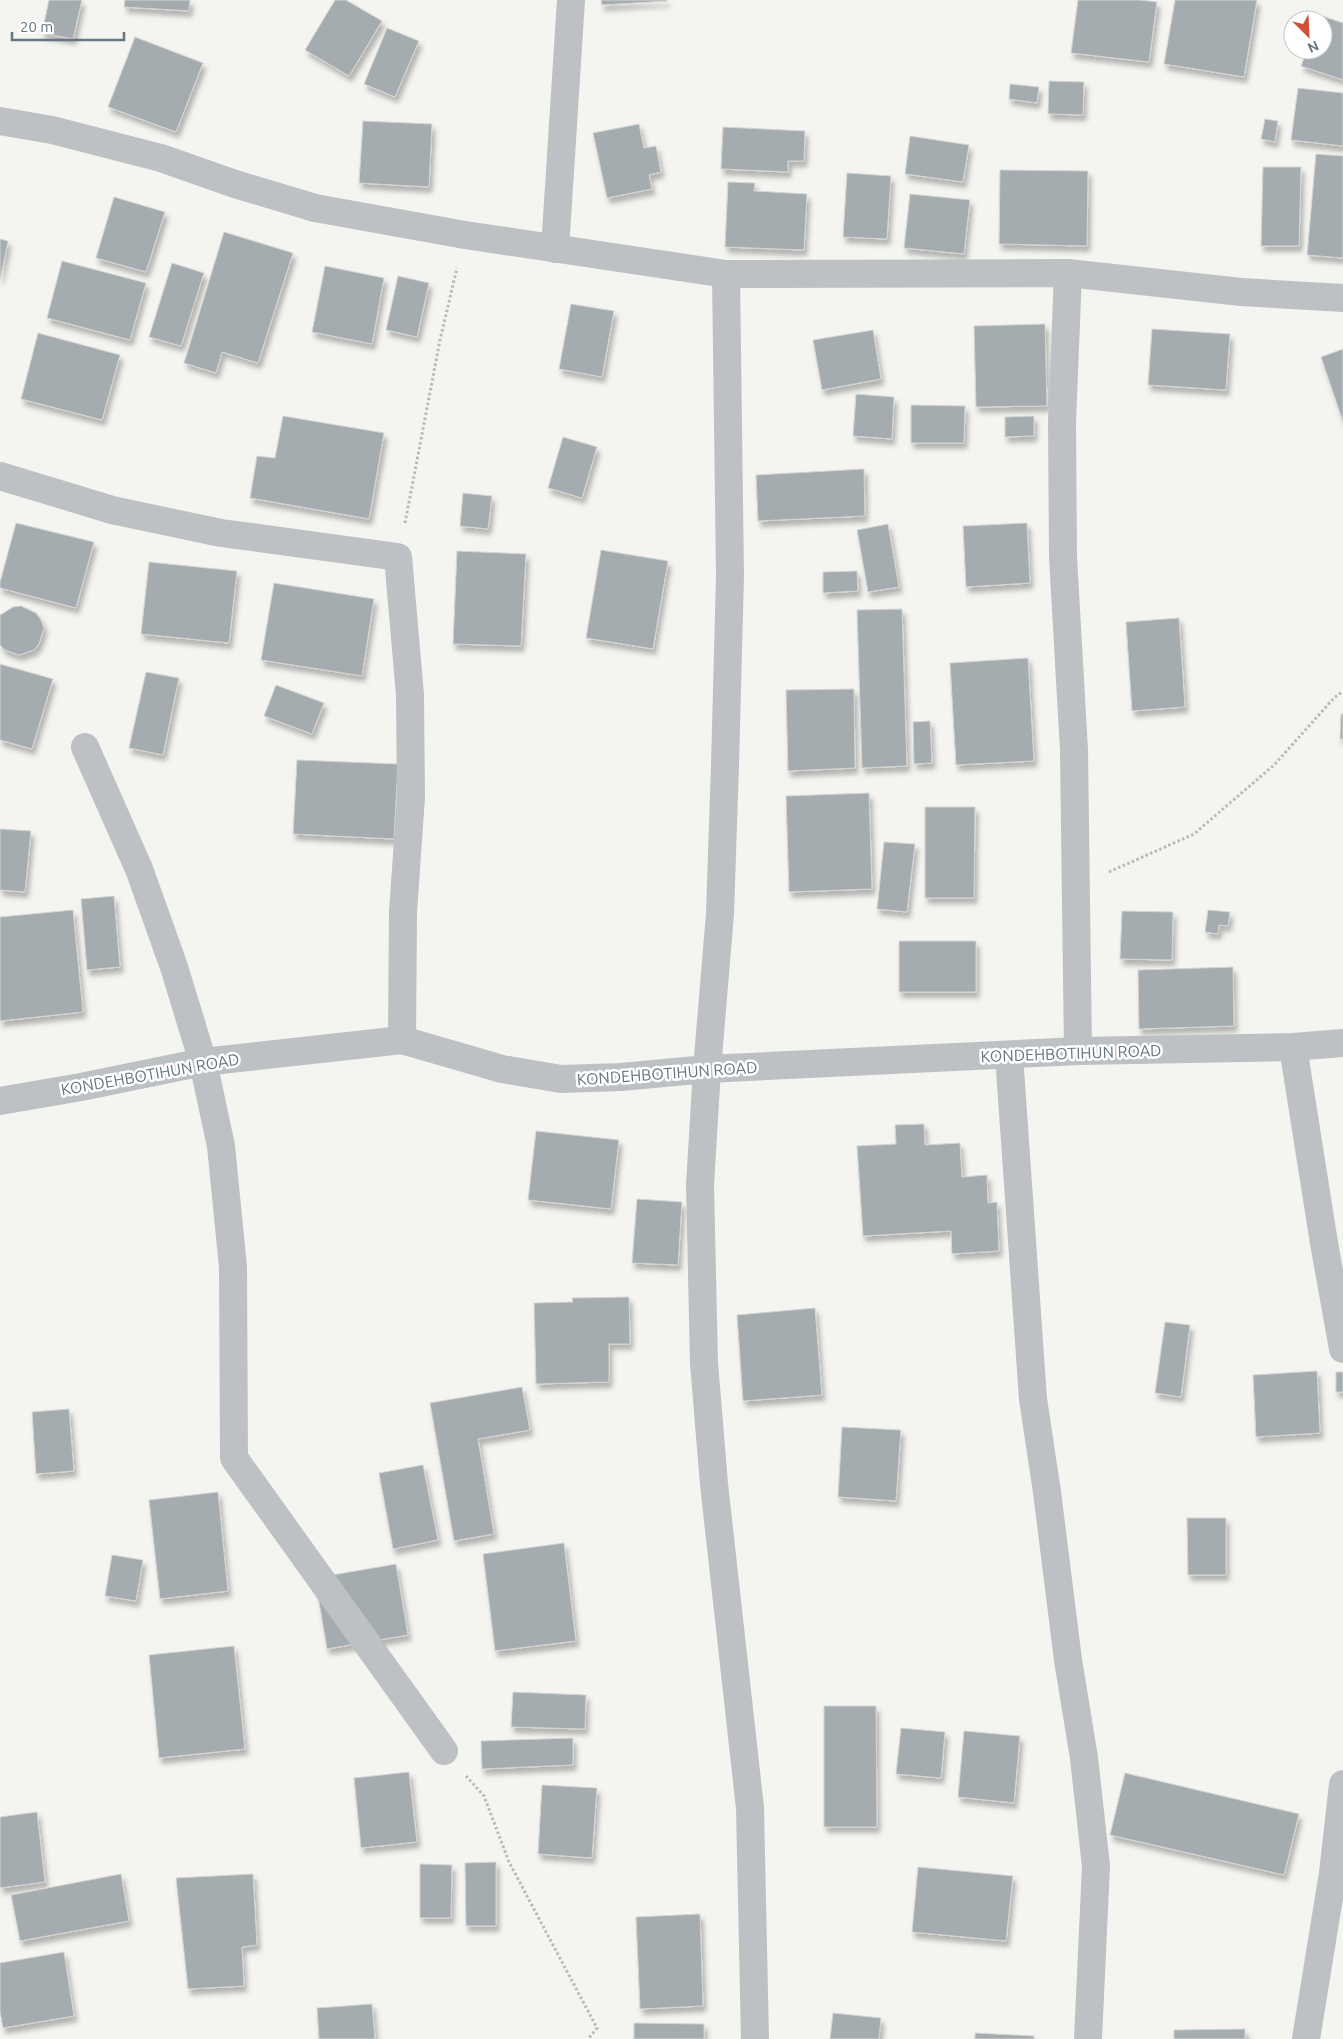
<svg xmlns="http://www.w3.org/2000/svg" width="1343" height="2039" viewBox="0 0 1343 2039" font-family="Ubuntu,sans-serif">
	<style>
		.building { fill: #a5acb0; stroke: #d5d5d3; filter: url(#shadow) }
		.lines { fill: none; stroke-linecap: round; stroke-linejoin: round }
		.path { stroke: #b7babc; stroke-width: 3; stroke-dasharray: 2.5 2.5; stroke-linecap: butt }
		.minor { stroke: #bdc1c4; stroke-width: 28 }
		.labels { text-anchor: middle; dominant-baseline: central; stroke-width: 5; stroke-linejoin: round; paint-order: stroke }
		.street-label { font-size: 16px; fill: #66757e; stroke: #fff }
	</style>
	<defs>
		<filter id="shadow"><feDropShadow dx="3" dy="5.5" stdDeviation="2.5" flood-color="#0004"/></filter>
	</defs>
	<rect width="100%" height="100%" fill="#f4f4f1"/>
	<!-- building -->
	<g class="building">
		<path d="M49,0H82L73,39L42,33Z"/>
		<path d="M125,0H190L189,11L124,7Z"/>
		<path d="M335,0H346L382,21L349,76L305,50Z"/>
		<path d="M601,0H667V1L602,5Z"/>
		<path d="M1078,0H1140L1157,2L1149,62L1071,53Z"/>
		<path d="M1175,0H1257L1244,77L1164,64Z"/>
		<path d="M1319,15L1343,23V80L1301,66L1307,50H1323V20H1317Z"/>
		<path d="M387,28L419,41L395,97L364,84Z"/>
		<path d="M135,37L203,63L176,132L108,107Z"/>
		<path d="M1049,81L1084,82L1083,115L1048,114Z"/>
		<path d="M1010,84L1039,87L1037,103L1009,99Z"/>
		<path d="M1298,88L1343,93V146L1291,140Z"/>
		<path d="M1265,119L1278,121L1275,142L1261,139Z"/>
		<path d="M363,121L432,124L429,187L359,183Z"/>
		<path d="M639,124L644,148L656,146L661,172L649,175L652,189L607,198L593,133Z"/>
		<path d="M723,127L805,131L804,161H788V172L721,169Z"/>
		<path d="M910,136L969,145L963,182L905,174Z"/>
		<path d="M1316,154L1343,156V258L1307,255Z"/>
		<path d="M1263,167H1301L1299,246H1261Z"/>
		<path d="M1000,170L1088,171L1087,246L999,244Z"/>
		<path d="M847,173L891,176L887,239L843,237Z"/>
		<path d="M728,182L755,183L754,191L807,194L804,250L725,247Z"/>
		<path d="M910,194L970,200L964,254L904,248Z"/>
		<path d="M114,197L165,212L146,272L96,258Z"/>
		<path d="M224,232L293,253L258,363L222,352L216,373L184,363Z"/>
		<path d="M0,239L8,241L0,280Z"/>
		<path d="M62,261L146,283L130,340L47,318Z"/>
		<path d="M172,263L204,273L181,346L149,337Z"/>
		<path d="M325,266L384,278L372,344L312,332Z"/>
		<path d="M398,276L429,283L417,337L386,330Z"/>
		<path d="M571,304L614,311L602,377L559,369Z"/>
		<path d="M1045,324L1047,406L976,407L974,326Z"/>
		<path d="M1152,329L1230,334L1226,390L1148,385Z"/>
		<path d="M873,330L881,379L822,390L813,340Z"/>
		<path d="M38,333L120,355L102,420L21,399Z"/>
		<path d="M1343,349V422L1321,357Z"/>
		<path d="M856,394L894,397L892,439L853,436Z"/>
		<path d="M911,405L965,406L964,443H911Z"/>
		<path d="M283,416L384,433L369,519L250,498L257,456L275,458Z"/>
		<path d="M1034,416V436L1005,437V417Z"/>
		<path d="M563,437L597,447L582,498L548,488Z"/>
		<path d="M864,469L865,516L758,521L756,475Z"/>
		<path d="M463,493L492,496L488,529L460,526Z"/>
		<path d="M16,523L94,542L76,608L0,588V582Z"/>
		<path d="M1027,523L1030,583L966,587L963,526Z"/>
		<path d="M888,524L899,587L868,592L857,530Z"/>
		<path d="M601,550L668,561L653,649L586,638Z"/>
		<path d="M457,551L526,554L521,646L453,644Z"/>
		<path d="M149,562L237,571L229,643L141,634Z"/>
		<path d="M857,571L858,591L823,593V572Z"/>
		<path d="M274,583L374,599L362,676L261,660Z"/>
		<path d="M21,606L36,613L41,620L44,628L39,644L34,650L19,655L5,650L0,645V615L13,607Z"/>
		<path d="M902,609L907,766L862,768L857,610Z"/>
		<path d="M1179,618L1185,707L1132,711L1126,622Z"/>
		<path d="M1028,658L1034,761L956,765L950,663Z"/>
		<path d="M0,664L53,679L32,749L0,740Z"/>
		<path d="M146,672L179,678L163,755L129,748Z"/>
		<path d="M276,685L324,703L312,734L264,716Z"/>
		<path d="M854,689L855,768L788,771L786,690Z"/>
		<path d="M1341,714H1343V739H1340Z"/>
		<path d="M930,721L932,763L914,764L913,722Z"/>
		<path d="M297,760L398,764L394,839L293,834Z"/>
		<path d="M869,793L872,889L789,892L786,796Z"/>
		<path d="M925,807H975L974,898H925Z"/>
		<path d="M0,829L31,831L25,892L0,890Z"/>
		<path d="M884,842L915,844L907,912L877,909Z"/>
		<path d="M114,896L120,967L87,970L81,899Z"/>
		<path d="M73,910L83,1012L0,1021V917Z"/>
		<path d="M1208,910L1230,912L1228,926L1219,925L1218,934L1205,932Z"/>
		<path d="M1122,911L1173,912L1172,960L1120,959Z"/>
		<rect x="899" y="941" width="77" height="51"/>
		<path d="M1233,967L1234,1026L1139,1029L1138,970Z"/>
		<path d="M924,1124L925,1145L960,1143L962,1177L987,1175L988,1203L997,1202L999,1251L952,1254L951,1231L863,1236L857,1146L896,1144L895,1125Z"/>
		<path d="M536,1131L619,1140L611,1209L528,1200Z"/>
		<path d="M637,1199L682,1202L678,1265L632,1263Z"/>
		<path d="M629,1297L630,1344H609V1382L536,1384L534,1303L573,1302L572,1298Z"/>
		<path d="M815,1308L822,1395L743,1401L737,1315Z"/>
		<path d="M1165,1322L1190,1325L1181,1397L1155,1393Z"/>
		<path d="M1317,1371L1320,1433L1256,1437L1253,1375Z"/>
		<rect x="1336" y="1372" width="7" height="20"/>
		<path d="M522,1387L530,1430L478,1439L494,1534L454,1541L430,1403Z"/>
		<path d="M69,1409L74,1471L36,1474L32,1412Z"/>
		<path d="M842,1427L901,1430L896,1501L838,1497Z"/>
		<path d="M423,1465L438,1540L393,1549L379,1473Z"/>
		<path d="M218,1492L228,1591L160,1599L149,1500Z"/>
		<path d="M1187,1518H1226V1575H1188Z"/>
		<path d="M564,1543L576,1641L495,1651L483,1554Z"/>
		<path d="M112,1555L143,1560L136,1601L105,1596Z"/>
		<path d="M396,1564L408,1635L327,1649L315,1578Z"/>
		<path d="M234,1646L245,1749L159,1758L149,1655Z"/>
		<path d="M513,1692L586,1695L585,1729L511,1727Z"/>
		<path d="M824,1706H876L877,1827H824Z"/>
		<path d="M901,1728L945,1732L941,1778L896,1774Z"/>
		<path d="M964,1731L1020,1736L1014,1803L958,1797Z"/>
		<path d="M573,1738V1765L482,1769L481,1741Z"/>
		<path d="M409,1772L417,1842L361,1848L354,1778Z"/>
		<path d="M1125,1773L1299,1814L1284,1875L1110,1835Z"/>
		<path d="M542,1785L597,1788L592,1858L538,1854Z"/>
		<path d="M37,1812L45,1882L0,1888V1817Z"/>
		<path d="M496,1862V1926H466L465,1863Z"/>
		<path d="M420,1864L452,1865L451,1918H420Z"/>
		<path d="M918,1867L1013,1876L1006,1941L912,1932Z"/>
		<path d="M121,1874L129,1921L20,1941L11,1895Z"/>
		<path d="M253,1874L257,1945L242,1947L244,1986L188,1989L176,1878Z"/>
		<path d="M700,1914L703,2006L640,2009L636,1917Z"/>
		<path d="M64,1952L74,2016L3,2028L0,2012V1963Z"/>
		<path d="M372,2004L375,2039H319L317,2008Z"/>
		<path d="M833,2013L881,2018L879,2039H830Z"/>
		<path d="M634,2023L704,2024V2039H634Z"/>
		<path d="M1245,2029V2039H1174V2030Z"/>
		<path d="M975,2033L1034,2036V2039H975Z"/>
	</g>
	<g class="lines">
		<!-- path -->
		<g class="path">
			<path d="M405,523L440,340L457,268"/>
			<path d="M1109,872L1194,834L1274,765L1334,698L1343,691"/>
			<path d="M466,1776L484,1796L509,1862L597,2028L588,2039"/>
		</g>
		<!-- minor -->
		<g class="minor">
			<path d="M0,121L52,130L161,158L235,184L315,208L465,235L726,274L1068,273L1241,292L1343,298"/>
			<path d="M555,249L571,0"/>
			<path d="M1068,273L1062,422L1063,557L1074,750L1078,1051"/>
			<path d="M726,274L730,576L725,765L720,914L707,1069L700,1185L704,1363L714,1484L750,1808L755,2039"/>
			<path d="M0,476L112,510L221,533L398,557L410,695L411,797L403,912L402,1040"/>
			<path d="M85,747L139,869L174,967L203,1062L221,1146L233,1267L234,1458L444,1751"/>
			<path d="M1293,1047L1324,1243L1343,1349"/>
			<path d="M1009,1055L1033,1399L1047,1492L1068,1660L1084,1758L1096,1866L1088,2039"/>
			<path d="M0,1101L81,1087L203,1062L402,1040L502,1069L561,1079L621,1077L707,1069L1078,1051L1293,1047L1343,1043"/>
			<path d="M1306,2039L1333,1873L1343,1784"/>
		</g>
	</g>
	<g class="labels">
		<!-- street labels -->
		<g class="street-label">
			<text transform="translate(1071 1053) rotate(-2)">KONDEHBOTIHUN ROAD</text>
			<text transform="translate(667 1073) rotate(-4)">KONDEHBOTIHUN ROAD</text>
			<text transform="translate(150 1074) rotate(-10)">KONDEHBOTIHUN ROAD</text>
		</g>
	</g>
	<!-- north arrow -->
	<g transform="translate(1308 35) rotate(156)"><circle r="24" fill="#ffffff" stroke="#c2c8cb"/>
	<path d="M0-4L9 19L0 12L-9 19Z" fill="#cf5036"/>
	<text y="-8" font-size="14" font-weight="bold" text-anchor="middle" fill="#66757e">N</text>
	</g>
	<!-- scale -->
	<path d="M12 32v8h112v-8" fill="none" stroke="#66757e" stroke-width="2.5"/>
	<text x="20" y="32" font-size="15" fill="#66757e" stroke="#ffffff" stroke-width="4" paint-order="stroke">20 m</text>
</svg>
